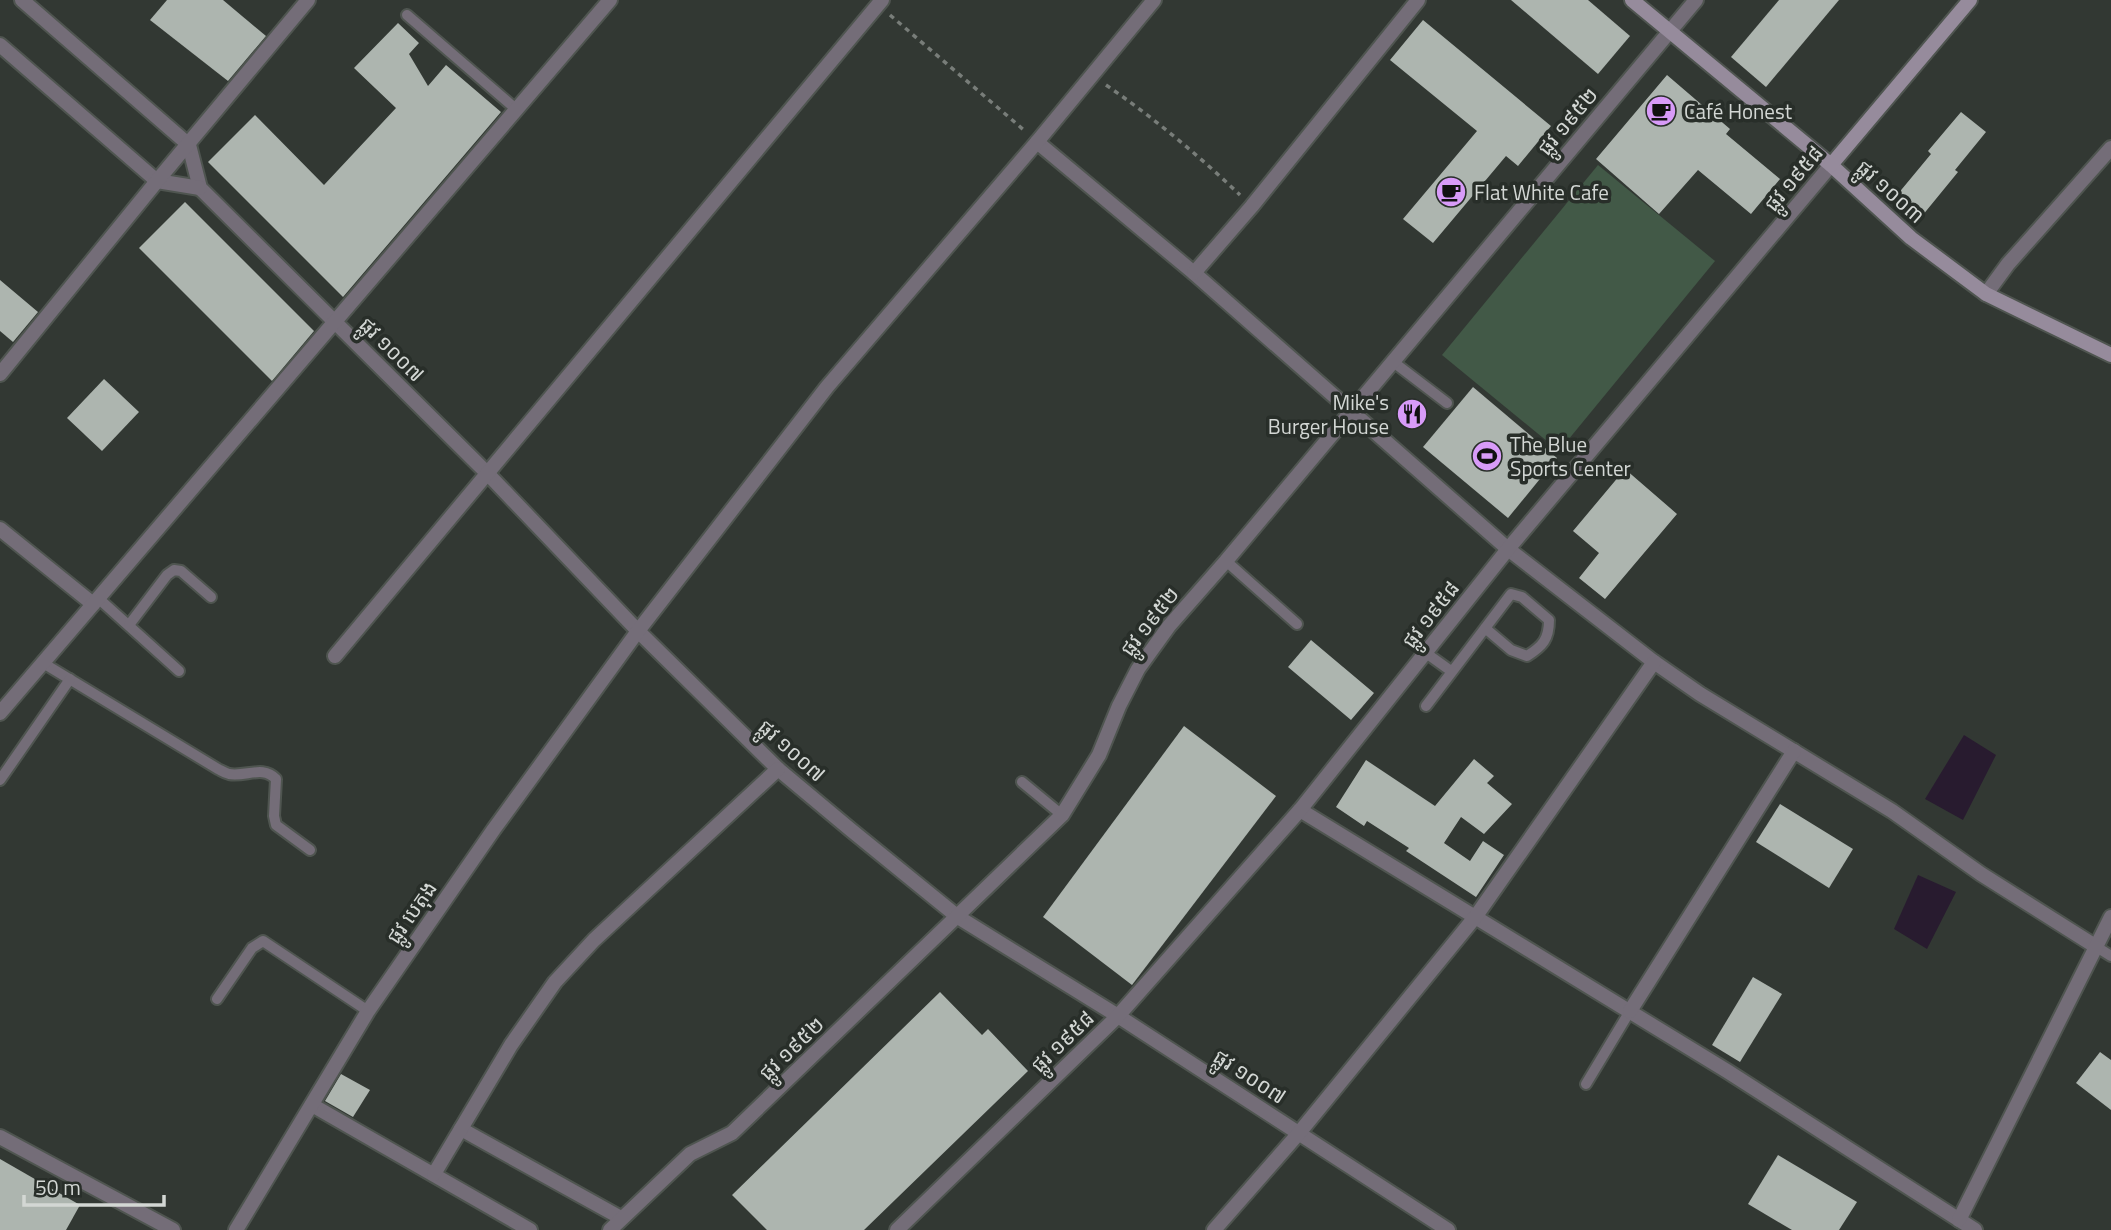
<svg xmlns="http://www.w3.org/2000/svg" width="2111" height="1230" viewBox="0 0 2111 1230" font-family="'Titillium Web','Noto Sans Khmer',sans-serif">
	<style>
		.green { fill: #425947 }
		.water { fill: #281b2f }
		.building { fill: #adb5af }
		.lines { fill: none; stroke-linecap: round; stroke-linejoin: round }
		.lane-casing { stroke: #4f5550; stroke-width: 14 }
		.street-casing { stroke: #4f5550; stroke-width: 18 }
		.secondary-casing { stroke: #4f5550; stroke-width: 18 }
		.path { stroke: #787d79; stroke-width: 3.5; stroke-dasharray: 5 5; stroke-linecap: butt }
		.lane { stroke: #746d78; stroke-width: 10 }
		.street { stroke: #746d78; stroke-width: 14 }
		.secondary { stroke: #968b9c; stroke-width: 14 }
		.labels { text-anchor: middle; dominant-baseline: central; stroke-width: 7; stroke-linejoin: round; paint-order: stroke }
		.poi-label { font-size: 21px; fill: #d3d7d4; stroke: #282e29; text-anchor: start }
		.street-label { font-size: 21px; fill: #d3d7d4; stroke: #282e29 }
	</style>
	<rect width="100%" height="100%" fill="#323833"/>
	<!-- green -->
	<path class="green" d="M1598,165L1715,261L1559,451L1442,355Z"/>
	<!-- water -->
	<g class="water">
		<path d="M1964,735L1996,755L1963,820L1925,799Z"/>
		<path d="M1918,875L1956,892L1927,949L1894,929Z"/>
	</g>
	<!-- building -->
	<g class="building">
		<path d="M167,0H223L266,36L228,81L150,20Z"/>
		<path d="M1511,0H1588L1630,36L1598,74Z"/>
		<path d="M1779,0H1839L1766,87L1731,57Z"/>
		<path d="M1423,20L1551,126L1518,166L1506,156L1433,243L1403,219L1477,131L1390,60Z"/>
		<path d="M398,23L419,43L409,54L428,86L446,65L501,112L343,297L208,162L255,115L324,185L396,108L354,68Z"/>
		<path d="M1667,75L1730,129L1726,134L1780,179L1751,214L1698,170L1659,214L1596,159Z"/>
		<path d="M1961,112L1986,132L1955,170L1958,172L1922,216L1897,195L1931,154L1928,151Z"/>
		<path d="M185,202L314,331L272,381L139,248Z"/>
		<path d="M0,280L38,312L13,342L0,331Z"/>
		<path d="M104,379L139,412L102,451L67,418Z"/>
		<path d="M1473,387L1557,458L1508,518L1423,447Z"/>
		<path d="M1625,469L1677,514L1605,599L1579,578L1599,553L1573,531Z"/>
		<path d="M1311,640L1374,693L1351,720L1288,667Z"/>
		<path d="M1184,726L1276,796L1132,985L1043,917Z"/>
		<path d="M1474,759L1494,776L1487,783L1512,804L1484,834L1461,817L1444,843L1470,861L1483,841L1504,855L1476,897L1406,851L1409,848L1367,821L1364,826L1336,807L1366,760L1435,806Z"/>
		<path d="M1780,804L1853,849L1829,888L1756,842Z"/>
		<path d="M1753,977L1782,994L1740,1062L1712,1045Z"/>
		<path d="M940,992L982,1035L988,1029L1028,1071L864,1230H767L732,1195Z"/>
		<path d="M2100,1052L2111,1060V1110L2076,1083Z"/>
		<path d="M341,1074L370,1090L353,1117L325,1101Z"/>
		<path d="M1778,1155L1857,1202L1839,1230H1792L1748,1204Z"/>
		<path d="M0,1159L80,1205L66,1230H0Z"/>
	</g>
	<g class="lines">
		<!-- lane casing -->
		<g class="lane-casing">
			<g id="lane">
				<path d="M407,15L517,110"/>
				<path d="M1392,361L1447,403"/>
				<path d="M1226,561L1297,624"/>
				<path d="M98,598L179,671"/>
				<path d="M129,625L167,575L174,570L181,571L211,597"/>
				<path d="M1426,653L1451,671"/>
				<path d="M43,663L218,769C222,771 225,773 229,774C246,777 263,765 276,779L274,816L276,825L310,850"/>
				<path d="M1426,706L1511,594L1522,597L1549,620C1549,639 1543,646 1527,656L1511,650L1485,628"/>
				<path d="M0,780L70,679"/>
				<path d="M1022,782L1062,815"/>
				<path d="M2095,946L2111,956"/>
				<path d="M217,999L252,948L263,941L368,1011"/>
				<path d="M1586,1084L1630,1011"/>
			</g>
		</g>
		<!-- street casing -->
		<g class="street-casing">
			<g id="street">
				<path d="M22,0L189,145L200,188L487,473L638,631L778,769L851,830L958,917L1118,1016L1448,1230"/>
				<path d="M0,45L157,181L200,188"/>
				<path d="M1037,142L1194,273L1508,549L1654,662L1700,694L1892,811L1981,874L2095,946"/>
				<path d="M1194,273L1252,206L1418,0"/>
				<path d="M1986,294L2008,264L2111,148"/>
				<path d="M0,374L157,181L308,0"/>
				<path d="M0,529L93,604"/>
				<path d="M335,656L882,0"/>
				<path d="M0,713L610,0"/>
				<path d="M1300,810L1727,1071L1975,1230"/>
				<path d="M1630,1011L1794,751"/>
				<path d="M312,1105L530,1230"/>
				<path d="M461,1129L621,1218"/>
				<path d="M0,1137L173,1230"/>
				<path d="M434,1174L511,1045L555,982L594,940L778,769"/>
				<path d="M1959,1220L2111,917"/>
				<path d="M236,1230L368,1011L494,829L638,631L827,387L1037,142L1154,0"/>
				<path d="M610,1230L690,1154L732,1133L1062,815L1099,755L1119,706L1138,669L1169,626L1226,561L1696,0"/>
				<path d="M897,1230L1118,1016L1300,810L1508,549L1831,165"/>
				<path d="M1214,1230L1299,1133L1476,916L1654,662"/>
			</g>
		</g>
		<!-- secondary casing -->
		<g class="secondary-casing">
			<g id="secondary">
				<path d="M1632,0L1831,165L1911,238L1986,294L2111,355"/>
				<path d="M1831,165L1970,0"/>
			</g>
		</g>
		<!-- path -->
		<g class="path">
			<path d="M890,15L1025,131"/>
			<path d="M1106,85C1154,118 1198,155 1240,195"/>
		</g>
		<!-- lane -->
		<use href="#lane" class="lane"/>
		<!-- street -->
		<use href="#street" class="street"/>
		<!-- secondary -->
		<use href="#secondary" class="secondary"/>
	</g>
	<!-- icons -->
	<defs>
		<g id="cafe-disc" transform="scale(1.575)"><circle r="9.5" fill="#d89bf8" stroke="#282e29"/><path d="M-5.5-4.5H6V0H3Q3 3.5 0 3.5H-2.5Q-5.5 3.5-5.5 0ZM3-3.2v2h1.7v-2ZM-6 4.5H4V6H-6Z" fill="#111"/></g>
		<g id="restaurant-disc" transform="scale(1.575)"><circle r="9.5" fill="#d89bf8" stroke="#282e29"/><path d="M-5-6h1v4h1v-4h1v4h1v-4h1v5L-1.5 .5V6h-2V.5L-5-1ZM5-6V6H3V1.5H1.5Q1.5-4 5-6Z" fill="#111"/></g>
		<g id="stadium-disc" transform="scale(1.575)"><circle r="9.5" fill="#d89bf8" stroke="#282e29"/><path d="M0-5a6.5 5 0 1 0 0 10a6.5 5 0 1 0 0-10ZM-3.5-1.8h7v3.6h-7Z" fill="#111"/></g>
	</defs>
	<g fill-rule="evenodd">
		<use href="#cafe-disc" x="1661" y="111"/>
		<use href="#cafe-disc" x="1451" y="192"/>
		<use href="#restaurant-disc" x="1412" y="414"/>
		<use href="#stadium-disc" x="1487" y="456"/>
	</g>
	<g class="labels">
		<!-- poi labels -->
		<g class="poi-label">
			<text x="1684" y="111">Café Honest</text>
			<text x="1474" y="192">Flat White Cafe</text>
			<text x="1389" y="402" text-anchor="end">Mike's<tspan x="1389" dy="24">Burger House</tspan></text>
			<text x="1510" y="444">The Blue<tspan x="1510" dy="24">Sports Center</tspan></text>
		</g>
		<!-- street labels -->
		<g class="street-label">
			<text transform="translate(1567 121) rotate(-50)">ផ្លូវ ១៩៥២</text>
			<text transform="translate(1793 178) rotate(-50)">ផ្លូវ ១៩៥៨</text>
			<text transform="translate(1891 191) rotate(42)">ផ្លូវ ១០០៣</text>
			<text transform="translate(392 349) rotate(45)">ផ្លូវ ១០០៧</text>
			<text transform="translate(1430 614) rotate(-52)">ផ្លូវ ១៩៥៨</text>
			<text transform="translate(1149 621) rotate(-52)">ផ្លូវ ១៩៥២</text>
			<text transform="translate(792 750) rotate(42)">ផ្លូវ ១០០៧</text>
			<text transform="translate(411 912) rotate(-55)">ផ្លូវ បេតុង</text>
			<text transform="translate(1062 1041) rotate(-44)">ផ្លូវ ១៩៥៨</text>
			<text transform="translate(791 1048) rotate(-44)">ផ្លូវ ១៩៥២</text>
			<text transform="translate(1250 1076) rotate(33)">ផ្លូវ ១០០៧</text>
		</g>
	</g>
	<!-- scale -->
	<path d="M24 1195v10h140v-10" fill="none" stroke="#d3d7d4" stroke-width="3.5"/>
	<text x="35" y="1195" font-size="21" fill="#d3d7d4" stroke="#282e29" stroke-width="5" paint-order="stroke">50 m</text>
</svg>
